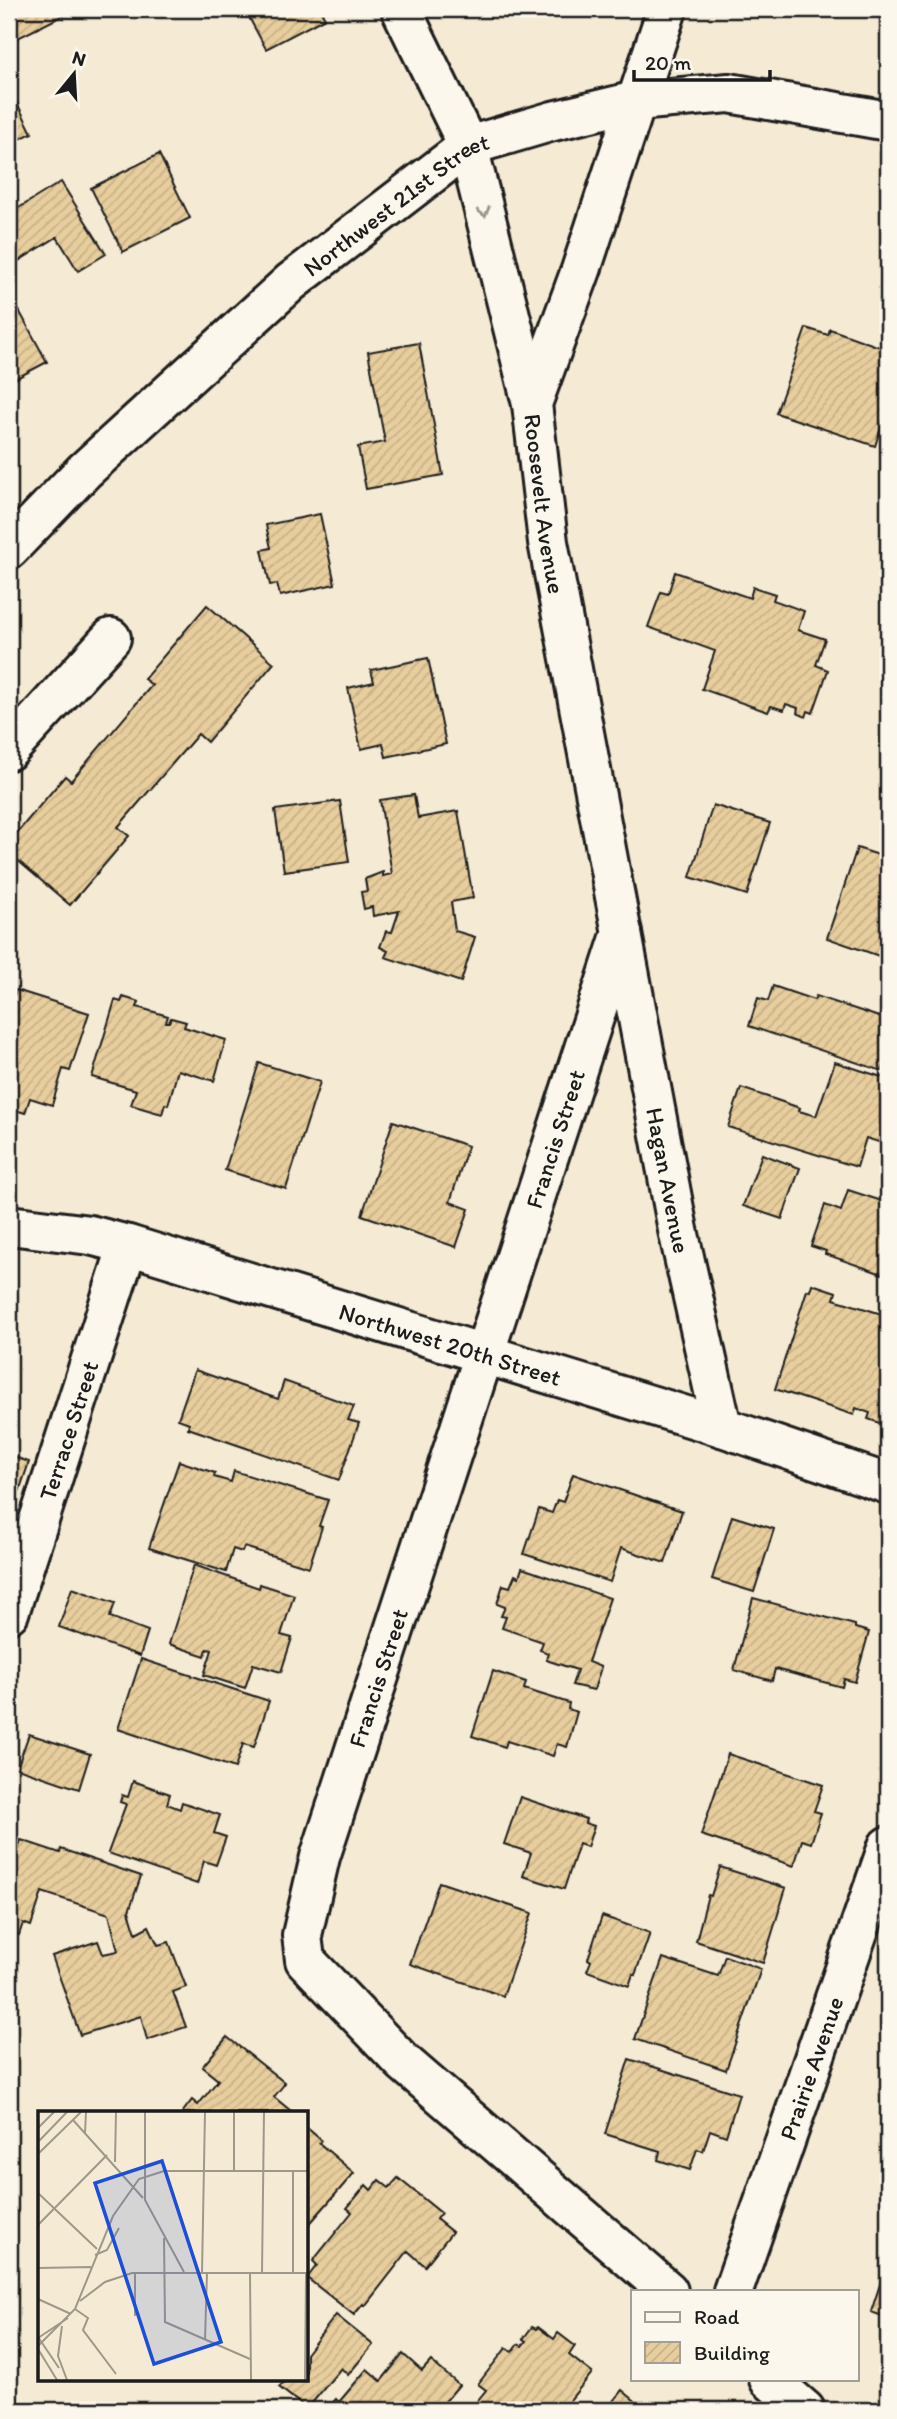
<svg xmlns="http://www.w3.org/2000/svg" width="897" height="2419" viewBox="0 0 897 2419" font-family="Itim,sans-serif">
	<style>
		.building { fill: url(#building-hatch); stroke: #1c1c1c; stroke-width: 2 }
		.lines { fill: none; stroke-linecap: round; stroke-linejoin: round }
		.minor-casing { stroke: #1c1c1c; stroke-width: 44 }
		.minor { stroke: #fbf7ec; stroke-width: 38 }
		.oneway { stroke: #97948e }
		.labels { text-anchor: middle; dominant-baseline: central; stroke-width: 5; stroke-linejoin: round; paint-order: stroke }
		.street-label { font-size: 24px; fill: #1c1c1c; stroke: #fbf7ec }
		.inset-road { fill: none; stroke: #9e988a; stroke-width: 2 }
		.view { fill: #1d4ed8; fill-opacity: 0.15; stroke: #1d4ed8; stroke-width: 3.5 }
		.inset-edge { fill: none; stroke: #1c1c1c; stroke-width: 3.5 }
	</style>
	<defs>
		<pattern id="building-hatch" width="6" height="6" patternUnits="userSpaceOnUse" patternTransform="scale(1.75)"><rect width="6" height="6" fill="#e8ce9d"/><path d="M-1 1l2-2M0 6l6-6M5 7l2-2" fill="none" stroke="#c6b087"/></pattern>
	</defs>
	<rect width="100%" height="100%" fill="#f5ebd4"/>
	<filter id="ink" filterUnits="userSpaceOnUse"><feTurbulence type="fractalNoise" baseFrequency=".0143" numOctaves="2"/><feDisplacementMap in="SourceGraphic" scale="14" xChannelSelector="R" yChannelSelector="G"/><feConvolveMatrix kernelMatrix="1 2 1 2 8 2 1 2 1" color-interpolation-filters="sRGB"/></filter>
	<g filter="url(#ink)">
		<!-- building -->
		<g class="building">
			<path d="M9,9H61L64,15L14,40L9,30Z"/>
			<path d="M247,9H320L325,18L266,49L245,10Z"/>
			<path d="M12,93L32,133L9,144V95Z"/>
			<path d="M159,154L190,218L123,252L91,188Z"/>
			<path d="M61,182L106,254L78,271L57,237L9,267V214Z"/>
			<path d="M9,292L47,362L9,382Z"/>
			<path d="M806,328L828,335L830,329L888,350V407L875,446L776,413Z"/>
			<path d="M419,343L443,475L366,489L358,447L385,442L368,352Z"/>
			<path d="M320,514L335,584L280,596L277,584L270,585L262,550L271,548L266,525Z"/>
			<path d="M675,572L750,598L753,587L775,594L773,600L804,611L798,630L825,639L816,665L828,670L813,713L808,711L806,717L797,713L798,708L786,704L784,710L771,706L768,712L702,689L715,651L648,627L661,592L668,594Z"/>
			<path d="M207,605L274,663L207,742L198,734L118,827L129,836L70,905L9,853V842L65,776L71,781L152,685L144,679Z"/>
			<path d="M428,658L446,744L386,757L383,744L361,749L348,688L374,682L371,670Z"/>
			<path d="M414,795L418,818L458,811L473,898L451,902L455,931L475,937L461,982L385,957L388,951L380,947L386,931L392,932L399,911L373,916L372,907L364,909L361,892L367,891L365,879L383,872V876L392,874L380,800Z"/>
			<path d="M340,801L349,862L284,871L275,810Z"/>
			<path d="M713,805L770,823L747,895L690,877Z"/>
			<path d="M857,848L888,858V959L827,938Z"/>
			<path d="M773,986L814,1000L816,996L888,1020V1054L882,1071L749,1026L758,998L768,1001Z"/>
			<path d="M16,990L89,1013L70,1071L63,1069L52,1105L30,1098L25,1113L9,1108V1011Z"/>
			<path d="M123,997L139,1002L137,1007L168,1016L166,1022H169L171,1018L186,1022L184,1027L226,1040L214,1081L178,1070L168,1105L165,1104L162,1114L131,1105L136,1090L92,1077L115,1000L121,1002Z"/>
			<path d="M835,1062L888,1079V1145L866,1138L857,1167L728,1127L741,1088L800,1108L799,1111L816,1116Z"/>
			<path d="M259,1063L320,1082L286,1189L225,1170Z"/>
			<path d="M393,1121L468,1146L450,1202L469,1209L456,1247L362,1215Z"/>
			<path d="M762,1154L800,1168L782,1219L743,1206Z"/>
			<path d="M848,1190L888,1203V1276L825,1254L826,1251L811,1246L825,1205L841,1211Z"/>
			<path d="M812,1284L836,1292L834,1299L888,1316V1426L868,1419L870,1413L856,1408L854,1415L775,1389L807,1290L810,1291Z"/>
			<path d="M195,1370L278,1399L284,1381L354,1406L348,1420L359,1423L339,1480L188,1428L189,1423L178,1419Z"/>
			<path d="M9,1455L29,1462L12,1513L18,1515L12,1532L9,1531Z"/>
			<path d="M179,1461L215,1473L214,1477L231,1482L234,1471L328,1500L319,1526L322,1527L309,1567L244,1547L242,1552L233,1549L226,1572L149,1548Z"/>
			<path d="M573,1474L682,1511L665,1563L621,1548L610,1582L524,1554L539,1509L552,1513L557,1500L563,1502Z"/>
			<path d="M732,1516L774,1529L754,1592L712,1579Z"/>
			<path d="M194,1565L259,1588L260,1584L294,1595L281,1635L292,1638L281,1672L253,1664L245,1688L204,1675L212,1650L207,1649L205,1656L169,1644Z"/>
			<path d="M522,1568L610,1598L588,1662L601,1667L594,1690L572,1685L577,1670L546,1660L548,1653L540,1650L543,1642L502,1628L506,1617L501,1616L505,1607L497,1604L503,1585L510,1587L515,1575L519,1577Z"/>
			<path d="M72,1588L115,1603L110,1617L148,1631L140,1656L59,1627Z"/>
			<path d="M753,1598L855,1625V1628L869,1632L855,1682L844,1679L842,1687L775,1669L772,1681L734,1670Z"/>
			<path d="M141,1659L269,1701L254,1747L243,1744L235,1768L118,1729Z"/>
			<path d="M493,1671L526,1682L524,1689L569,1703L568,1709L577,1712L567,1747L557,1744L553,1756L507,1741L505,1747L472,1736Z"/>
			<path d="M29,1734L90,1754L79,1789L17,1768Z"/>
			<path d="M728,1754L823,1785L814,1811L821,1813L811,1843L802,1840L794,1866L701,1835Z"/>
			<path d="M133,1781L170,1794L167,1804L180,1809L182,1802L220,1815L214,1833L226,1837L216,1865L204,1861L197,1884L108,1853L126,1804L120,1802L122,1795L128,1797Z"/>
			<path d="M520,1797L586,1819L585,1823L594,1826L587,1847L579,1844L564,1889L523,1876L531,1853L504,1844Z"/>
			<path d="M21,1840L60,1853L61,1849L141,1876L129,1911L136,1933L149,1926L158,1945L169,1942L186,1987L173,1992L186,2027L147,2040L141,2016L80,2035L52,1956L98,1941L103,1954L118,1951L109,1914L42,1892L31,1926L23,1923L19,1935L9,1931V1875Z"/>
			<path d="M720,1867L786,1888L763,1963L696,1941L708,1895L711,1896Z"/>
			<path d="M439,1882L532,1913L503,1996L410,1964Z"/>
			<path d="M602,1916L650,1933L635,1975L633,1974L629,1986L587,1971L591,1961L588,1959Z"/>
			<path d="M725,1956L761,1969L726,2070L635,2039L663,1958L718,1976Z"/>
			<path d="M227,2037L285,2083L274,2097L291,2111L290,2113H182L192,2100L198,2105L218,2080L202,2067Z"/>
			<path d="M629,2059L739,2094L726,2136L710,2130L703,2151L697,2149L690,2170L658,2160L660,2151L605,2134Z"/>
			<path d="M306,2127L321,2140L319,2143L354,2173L306,2228Z"/>
			<path d="M398,2178L441,2213L436,2219L452,2232L425,2266L408,2251L365,2306L363,2304L354,2315L307,2278L317,2265L313,2261L352,2212L347,2208L366,2185L371,2190L379,2180L389,2188Z"/>
			<path d="M885,2269L888,2271V2318L871,2312Z"/>
			<path d="M336,2315L373,2345L348,2375L341,2368L307,2409L279,2387L286,2379H306V2354Z"/>
			<path d="M532,2327L536,2329L538,2327L554,2339L558,2333L575,2346L569,2355L592,2373L562,2410H470L486,2390L478,2384L506,2348L512,2352L518,2344L522,2346L526,2341L523,2339Z"/>
			<path d="M403,2354L422,2371L431,2361L459,2385L438,2410H326L336,2399L339,2402L367,2369L381,2381Z"/>
			<path d="M622,2390L646,2410H606Z"/>
		</g>
		<g class="lines">
			<!-- minor casing -->
			<g class="minor-casing">
				<g id="minor">
					<path d="M401,9L468,146L532,404"/>
					<path id="s1" d="M667,9L581,270L532,404L548,542L678,1230L722,1427"/>
					<path id="s2" d="M9,549L84,471L291,282L468,146L553,121L636,101L729,93L888,121"/>
					<path d="M9,750L111,638"/>
					<path d="M622,932L320,1857L302,1935L305,1960L403,2062L668,2291"/>
					<path id="s3" d="M9,1225L90,1235L128,1245L722,1427L888,1484"/>
					<path id="s4" d="M9,1613L128,1245"/>
					<path id="s5" d="M733,2291L888,1846"/>
					<path d="M769,2379L805,2410"/>
				</g>
			</g>
			<!-- minor -->
			<use href="#minor" class="minor"/>
		</g>
		<!-- one-way arrows -->
		<defs><path id="oneway-chevron" d="M-2-3.5L2.5 0L-2 3.5" fill="none" stroke-width="1.6" stroke-linecap="round" stroke-linejoin="round" transform="scale(1.75)"/></defs>
		<use class="oneway" href="#oneway-chevron" transform="translate(484 212) rotate(76)"/>
	</g>
	<g class="labels">
		<!-- street labels -->
		<g class="street-label">
			<text stroke="none"><textPath href="#s2" startOffset="520">Northwest 21st Street</textPath></text>
			<text stroke="none"><textPath href="#s1" startOffset="518">Roosevelt Avenue</textPath></text>
			<text transform="translate(555 1139) rotate(-72)">Francis Street</text>
			<text stroke="none"><textPath href="#s1" startOffset="1206">Hagan Avenue</textPath></text>
			<text stroke="none"><textPath href="#s3" startOffset="458">Northwest 20th Street</textPath></text>
			<text stroke="none"><textPath href="#s4" startOffset="192">Terrace Street</textPath></text>
			<text transform="translate(378 1678) rotate(-72)">Francis Street</text>
			<text stroke="none"><textPath href="#s5" startOffset="236">Prairie Avenue</textPath></text>
		</g>
	</g>
	<!-- overview -->
	<g transform="translate(38 2111)">
		<rect width="270" height="270" fill="#f5ebd4"/>
		<path class="inset-road" d="M107,1V89L146,161M35,9L105,87M0,17L16,1M47,22L48,1M0,31L29,1M0,43L43,1M77,51L78,1M196,59V1M0,82L59,138M0,114L69,44M126,127L127,211L212,248M57,144L69,139L81,117M0,157L53,156M97,162V205M164,162L167,1M224,162L226,1M255,162V60M212,163L213,269M0,188L33,203M42,190L67,171L94,162H270M37,198L50,207L45,219L78,263M24,215L20,245L29,269M0,226L21,257M0,227L30,207M167,229L169,162M0,235L37,198L75,105L101,68L126,60H270M0,238L19,269M267,269L268,163"/>
		<path class="view" d="M124,50L183,231L116,253L57,72Z"/>
		<rect width="270" height="270" class="inset-edge"/>
	</g>
	<!-- margin -->
	<rect width="897" height="2419" fill="none" stroke="#fbf7ec" stroke-width="35"/>
	<rect x="18" y="18" width="862" height="2384" fill="none" stroke="#1c1c1c" stroke-width="2.5" filter="url(#ink)"/>
	<!-- legend -->
	<rect x="631" y="2290" width="228" height="91" fill="#fbf7ec" stroke="#a29f99" stroke-width="2"/>
	<rect x="645" y="2312" width="35" height="10" fill="#fbf7ec" stroke="#a29f99" stroke-width="2"/>
	<text x="694" y="2324" font-size="21" fill="#1c1c1c">Road</text>
	<rect x="645" y="2342" width="35" height="21" fill="url(#building-hatch)" stroke="#a29f99" stroke-width="2"/>
	<text x="694" y="2360" font-size="21" fill="#1c1c1c">Building</text>
	<!-- north arrow -->
	<g transform="translate(74 74) rotate(18)" stroke="#fbf7ec" stroke-width="5" paint-order="stroke">
	<path d="M0-5L12 26L0 18L-12 26Z" fill="#1c1c1c"/>
	<text y="-10" font-size="19" font-weight="bold" text-anchor="middle" fill="#1c1c1c">N</text>
	</g>
	<!-- scale -->
	<path d="M634 70v10h136v-10" fill="none" stroke="#1c1c1c" stroke-width="3.5"/>
	<text x="645" y="70" font-size="21" fill="#1c1c1c" stroke="#fbf7ec" stroke-width="5" paint-order="stroke">20 m</text>
</svg>
